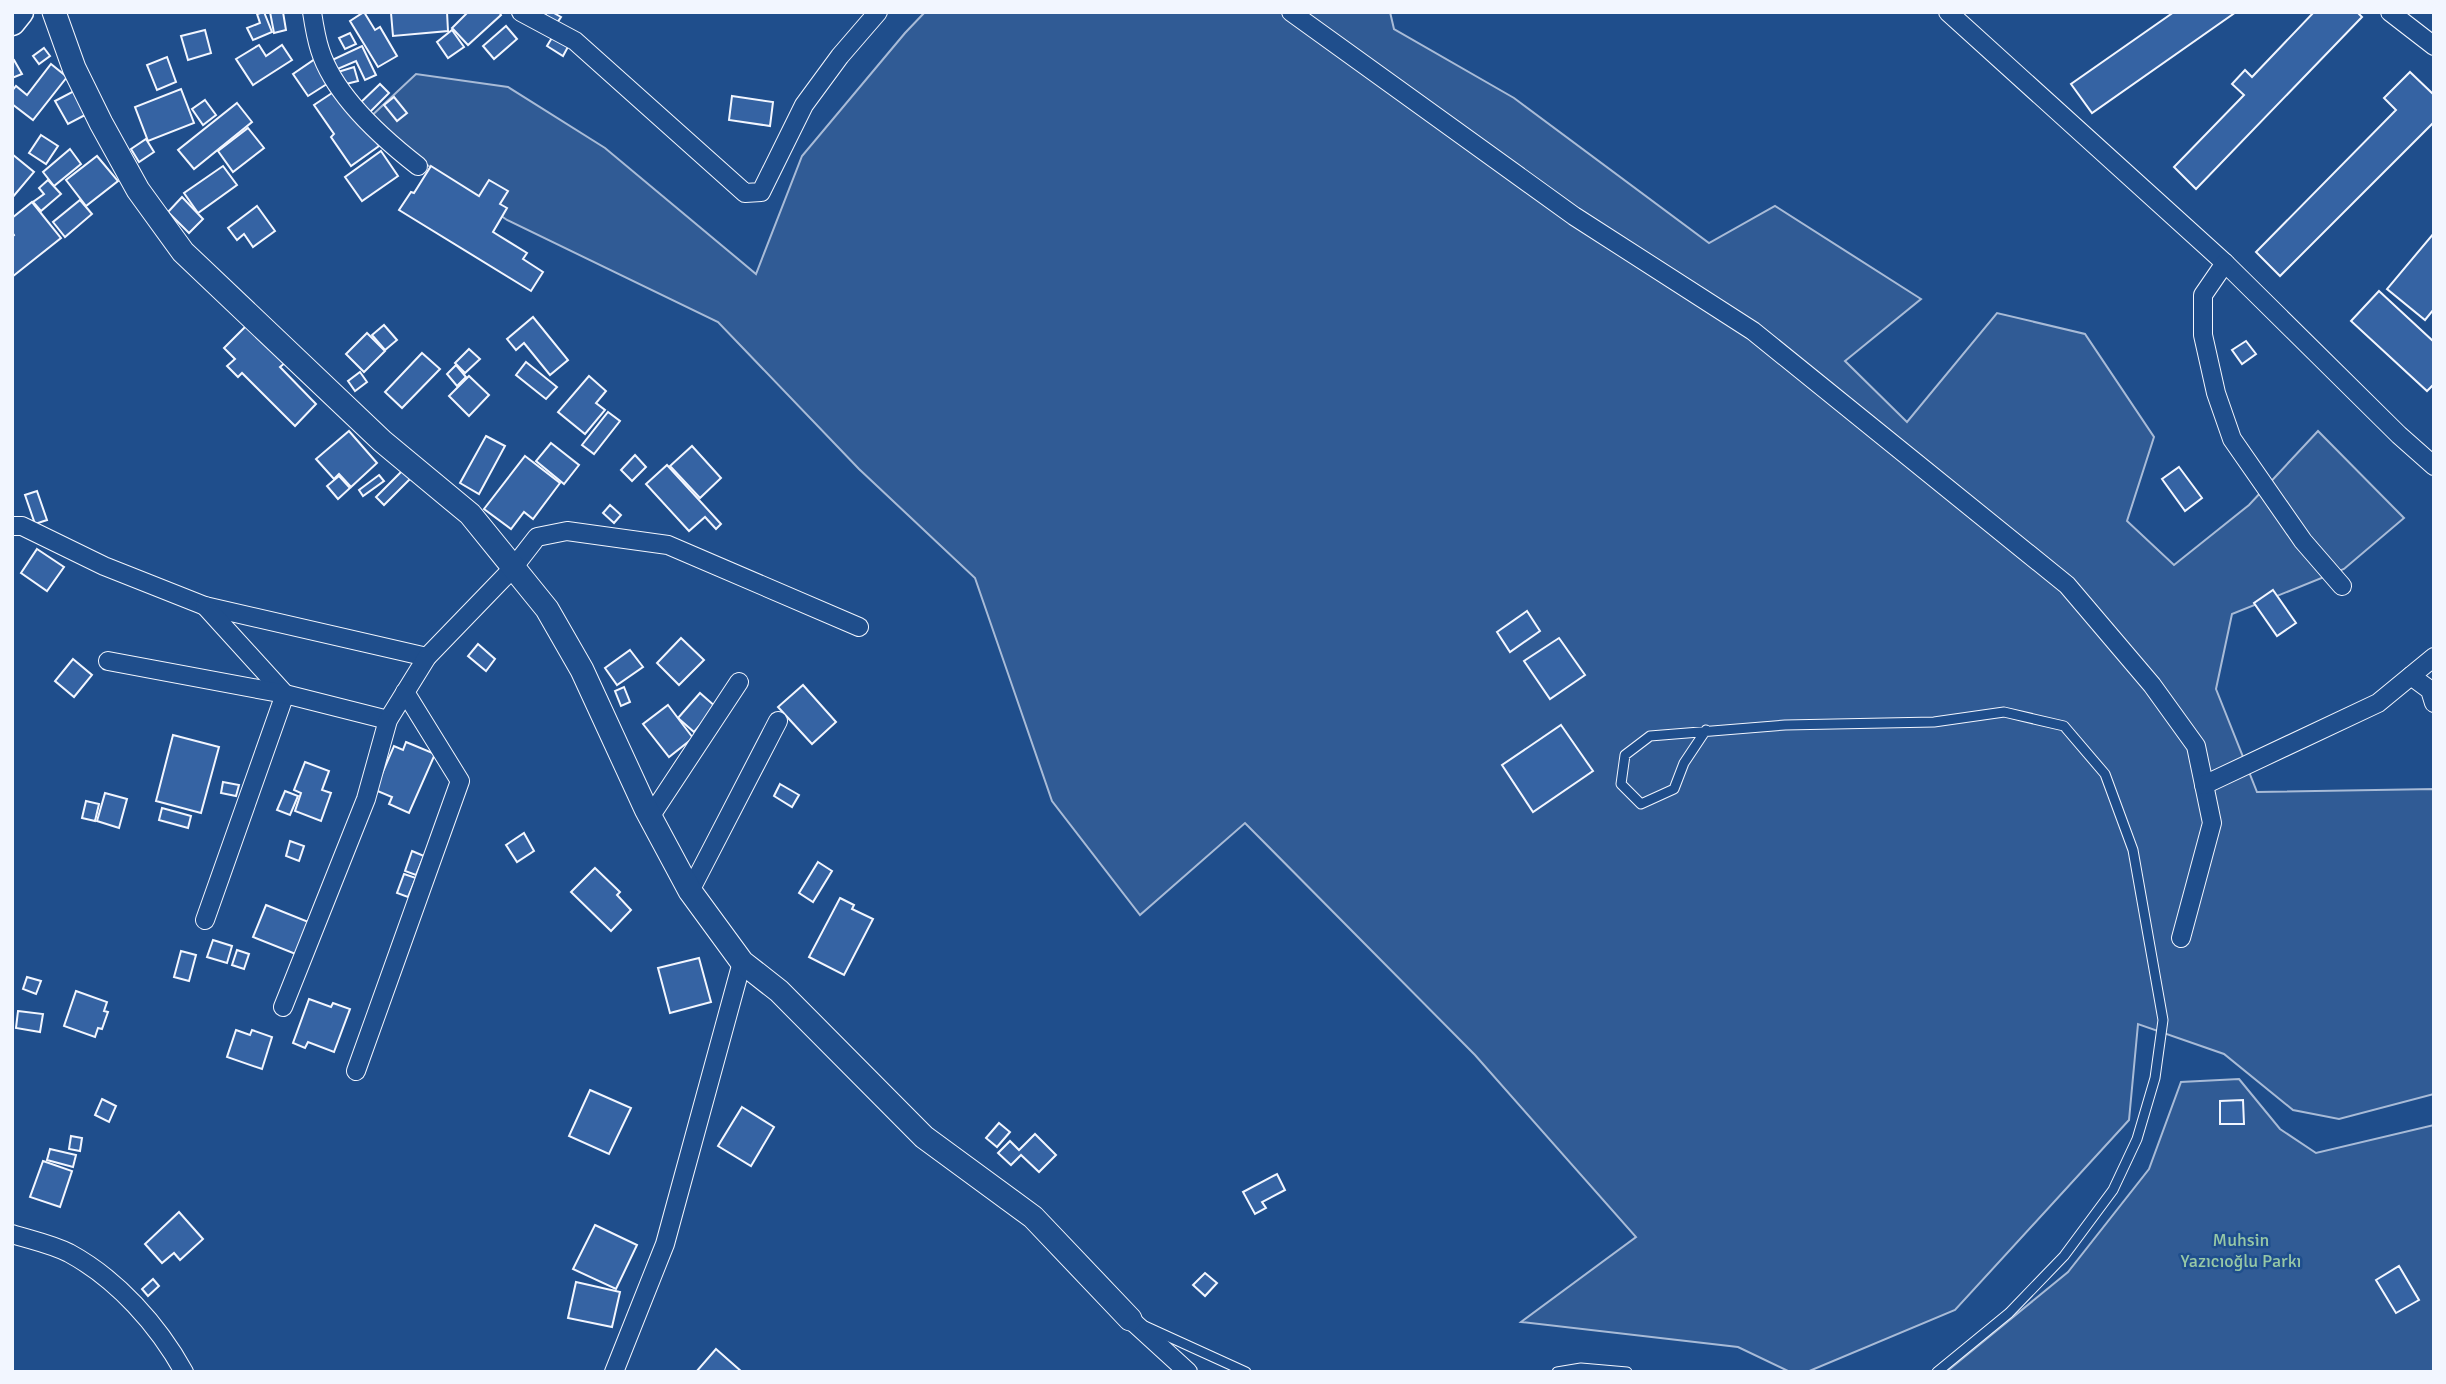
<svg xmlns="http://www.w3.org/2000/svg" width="2446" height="1384" viewBox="0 0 2446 1384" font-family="Signika,sans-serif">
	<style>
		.built { fill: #305b95; stroke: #a8bbd7; stroke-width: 2 }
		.building { fill: #3563a3; stroke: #f2f6ff; stroke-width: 2 }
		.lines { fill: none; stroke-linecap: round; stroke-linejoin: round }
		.service-casing { stroke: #f2f6ff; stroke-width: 11 }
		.minor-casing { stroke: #f2f6ff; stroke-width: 20 }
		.tertiary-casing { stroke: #f2f6ff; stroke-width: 25 }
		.secondary-casing { stroke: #f2f6ff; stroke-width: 29 }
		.service { stroke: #1f4e8c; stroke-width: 9 }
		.minor { stroke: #1f4e8c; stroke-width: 18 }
		.tertiary { stroke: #1f4e8c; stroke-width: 23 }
		.secondary { stroke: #1f4e8c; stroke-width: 26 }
		.labels { text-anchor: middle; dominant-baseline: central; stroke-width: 5; stroke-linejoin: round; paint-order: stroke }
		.park-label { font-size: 18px; fill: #97c8a6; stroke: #1f4e8c }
	</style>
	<rect width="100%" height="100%" fill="#1f4e8c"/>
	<!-- built -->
	<g class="built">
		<path d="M925,12H1390L1394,29L1514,98L1709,243L1775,206L1921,299L1845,361L1907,422L1997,313L2085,334L2154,437L2127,521L2174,565L2249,505L2318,431L2404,518L2344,569L2232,614L2216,689L2257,792L2434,789V1094L2339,1119L2293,1110L2224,1054L2138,1024L2129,1120L1955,1310L1807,1372H1790L1738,1347L1521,1322L1636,1237L1475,1055L1245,823L1140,915L1052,801L975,578L859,469L718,322L507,220L365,122L416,74L508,87L605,148L756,274L802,156L905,33Z"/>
		<path d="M2239,1079L2280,1129L2316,1153L2434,1125V1372H1946L2068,1272L2149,1169L2181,1082Z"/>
	</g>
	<!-- building -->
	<g class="building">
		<path d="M264,12L272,32L253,40L247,28L260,23L257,14Z"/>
		<path d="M270,12H283L286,30L274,33Z"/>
		<path d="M364,12L375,30L380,27L397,56L378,67L350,21Z"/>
		<path d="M447,12L448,31L393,36L391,13Z"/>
		<path d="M468,12H499L501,15L468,45L452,28Z"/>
		<path d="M547,12H552L561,17L555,26L543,19Z"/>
		<path d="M2174,12H2236L2092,113L2071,84Z"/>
		<path d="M2314,12H2357L2362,17L2196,189L2174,167L2244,95L2232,84L2245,70L2252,77Z"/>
		<path d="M506,26L517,39L494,59L483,46Z"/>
		<path d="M205,30L211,53L188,60L181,36Z"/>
		<path d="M452,30L464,47L448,58L437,42Z"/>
		<path d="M350,33L356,44L345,49L339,38Z"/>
		<path d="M553,36L569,45L563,56L547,46Z"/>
		<path d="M259,45L266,56L282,45L292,60L253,85L236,59Z"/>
		<path d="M362,46L376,75L365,80L356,61L333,71L328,62Z"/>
		<path d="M44,48L50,56L39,64L33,56Z"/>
		<path d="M167,57L176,82L157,90L147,65Z"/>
		<path d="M315,59L330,82L308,96L293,74Z"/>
		<path d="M14,60L22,74L12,78V61Z"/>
		<path d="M51,64L67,77L33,120L12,104V91L16,86L27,95Z"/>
		<path d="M354,67L358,81L342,85L338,72Z"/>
		<path d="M2410,72L2434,95V122L2280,276L2256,252L2396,110L2384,98Z"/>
		<path d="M380,84L389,93L368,114L359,104Z"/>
		<path d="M181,89L194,123L148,141L135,107Z"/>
		<path d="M74,91L87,114L68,124L55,101Z"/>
		<path d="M335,91L361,127L364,125L379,146L351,166L331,137L334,134L314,105Z"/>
		<path d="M732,96L773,102L770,126L729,120Z"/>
		<path d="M394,97L407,113L397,121L384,105Z"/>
		<path d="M205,100L216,115L203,125L192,109Z"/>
		<path d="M237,103L252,122L194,169L178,150Z"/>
		<path d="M248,128L264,148L233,172L218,151Z"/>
		<path d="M41,135L58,146L46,164L29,153Z"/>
		<path d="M146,139L154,152L139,162L131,149Z"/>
		<path d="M70,149L81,164L54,186L43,172Z"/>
		<path d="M381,151L398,176L362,201L345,177Z"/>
		<path d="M12,154L34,172L12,198Z"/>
		<path d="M97,156L118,181L86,206L66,180Z"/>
		<path d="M223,166L237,185L198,213L184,193Z"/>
		<path d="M431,166L479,196L489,180L508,191L500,204L507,208L493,232L527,253L523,259L543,272L531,291L399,210L411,192L414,193Z"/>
		<path d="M48,180L61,194L41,211L33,202L44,194L39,188Z"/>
		<path d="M182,197L203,219L189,233L168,212Z"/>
		<path d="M80,200L92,214L65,237L53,222Z"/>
		<path d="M32,202L61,238L12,277V237L14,235L12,232V218Z"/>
		<path d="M257,206L275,231L253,247L244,234L237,240L228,228Z"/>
		<path d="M2434,233V309L2425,320L2387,289Z"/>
		<path d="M2379,291L2434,342V384L2427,391L2351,321Z"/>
		<path d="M533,317L568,360L550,375L524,343L516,350L507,339Z"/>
		<path d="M248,324L286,362L280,367L316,404L295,426L242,373L238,377L227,366L235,359L224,348Z"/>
		<path d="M384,325L397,340L385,350L372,335Z"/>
		<path d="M367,333L385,351L364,372L346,354Z"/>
		<path d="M2246,341L2256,354L2242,364L2232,350Z"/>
		<path d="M469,349L480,359L465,373L455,363Z"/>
		<path d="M422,353L440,369L402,408L385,392Z"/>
		<path d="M526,362L557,387L546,399L516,375Z"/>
		<path d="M456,365L466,377L457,386L447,374Z"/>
		<path d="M360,372L367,382L355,391L348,381Z"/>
		<path d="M469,376L489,395L469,416L449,396Z"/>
		<path d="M589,376L606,391L596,403L605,410L585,434L558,412Z"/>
		<path d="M608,412L620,421L594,454L582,445Z"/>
		<path d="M349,431L377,463L351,487L339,474L334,479L316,459Z"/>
		<path d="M486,436L505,446L479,494L460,483Z"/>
		<path d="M551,443L579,465L564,484L536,461Z"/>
		<path d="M692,446L721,478L700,498L670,466Z"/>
		<path d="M635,455L646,467L632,481L621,470Z"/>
		<path d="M525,456L560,483L533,519L524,512L511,529L484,509Z"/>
		<path d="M667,465L721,524L716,529L705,517L689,531L646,484Z"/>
		<path d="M2179,467L2202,498L2185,511L2162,479Z"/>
		<path d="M402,471L410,479L384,505L376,497Z"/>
		<path d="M379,475L384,481L363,496L359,490Z"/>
		<path d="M339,476L350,488L338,499L327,486Z"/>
		<path d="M37,491L47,520L35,524L25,495Z"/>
		<path d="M610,505L621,515L614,523L603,513Z"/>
		<path d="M37,549L64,567L47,591L21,573Z"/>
		<path d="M2273,590L2296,623L2277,636L2254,603Z"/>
		<path d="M1527,611L1540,631L1510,652L1497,632Z"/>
		<path d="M681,638L704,660L679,685L657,663Z"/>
		<path d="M1559,638L1585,675L1550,699L1524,661Z"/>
		<path d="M478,644L495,659L486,671L468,656Z"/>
		<path d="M630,650L643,667L617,685L605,668Z"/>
		<path d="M73,659L92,675L74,697L55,681Z"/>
		<path d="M803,685L836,722L812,744L778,707Z"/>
		<path d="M624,687L630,702L621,706L615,691Z"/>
		<path d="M700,693L716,707L694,732L678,718Z"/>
		<path d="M668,705L693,738L669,757L643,724Z"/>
		<path d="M1561,725L1593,771L1533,812L1502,765Z"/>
		<path d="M173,735L219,747L201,813L156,801Z"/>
		<path d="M406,742L435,754L409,813L389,804L392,797L375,790L394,746L403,750Z"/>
		<path d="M305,762L329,771L322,790L331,793L321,821L295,811L301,793L294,790Z"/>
		<path d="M223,782L239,785L236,796L221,793Z"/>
		<path d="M780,784L799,795L792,807L774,796Z"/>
		<path d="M285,791L298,796L290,815L277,810Z"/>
		<path d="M105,793L127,799L119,828L97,821Z"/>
		<path d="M86,801L99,804L95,821L82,818Z"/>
		<path d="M162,808L191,816L188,828L159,820Z"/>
		<path d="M524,833L534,851L517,862L506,845Z"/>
		<path d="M290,841L304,846L299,861L286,856Z"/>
		<path d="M412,851L424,856L416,875L405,871Z"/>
		<path d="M818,862L832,871L813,902L799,893Z"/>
		<path d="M595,868L620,892L617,895L631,910L611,931L571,892Z"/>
		<path d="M404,874L416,878L408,897L397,893Z"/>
		<path d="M840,898L854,905L852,909L873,919L844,975L809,957Z"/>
		<path d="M266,905L311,923L298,955L253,937Z"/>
		<path d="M213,940L232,946L227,963L207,957Z"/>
		<path d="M237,950L249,954L244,969L232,965Z"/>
		<path d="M181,951L196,955L189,981L174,977Z"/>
		<path d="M699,958L711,1002L670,1013L658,968Z"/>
		<path d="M27,977L41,981L36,994L23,989Z"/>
		<path d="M76,991L107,1002L104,1011L108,1012L102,1029L98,1028L95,1037L64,1026Z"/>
		<path d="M309,999L331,1007L333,1003L350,1009L334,1052L308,1042L305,1048L293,1043Z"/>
		<path d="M18,1011L43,1014L40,1032L16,1028Z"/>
		<path d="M236,1030L250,1035L252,1030L272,1037L262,1069L227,1057Z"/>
		<path d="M590,1090L631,1108L609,1154L569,1136Z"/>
		<path d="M102,1099L116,1106L109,1122L95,1115Z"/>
		<path d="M2243,1100L2244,1124H2220V1101Z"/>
		<path d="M742,1107L774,1127L751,1166L718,1146Z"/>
		<path d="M999,1123L1010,1132L997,1147L986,1138Z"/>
		<path d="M1035,1134L1056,1155L1039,1172L1021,1155L1011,1165L998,1153L1010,1141L1019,1150Z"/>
		<path d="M71,1136L82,1138L80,1151L69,1149Z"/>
		<path d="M50,1149L76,1155L73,1167L47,1160Z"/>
		<path d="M43,1161L72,1171L60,1207L30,1197Z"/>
		<path d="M1277,1174L1285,1190L1262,1202L1266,1208L1255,1214L1243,1192Z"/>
		<path d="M179,1212L203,1239L180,1260L174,1253L162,1263L145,1244Z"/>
		<path d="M595,1225L637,1245L616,1289L573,1269Z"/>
		<path d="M2399,1266L2419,1300L2396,1313L2376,1280Z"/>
		<path d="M1205,1273L1217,1283L1205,1296L1193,1285Z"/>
		<path d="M153,1279L159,1286L148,1296L142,1289Z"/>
		<path d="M576,1282L620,1292L612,1327L568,1318Z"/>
		<path d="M716,1349L742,1372H696Z"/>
	</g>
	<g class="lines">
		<!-- service casing -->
		<g class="service-casing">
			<g id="service">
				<path d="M1706,730L1684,763L1674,789L1641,804L1621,784L1625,755L1650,736L1785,725L1934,722L2004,712L2064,726L2105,774L2133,850L2163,1020L2155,1078L2137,1139L2113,1190L2064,1256L2009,1313L1937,1372"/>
				<path d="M1145,1326L1246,1372"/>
				<path d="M1557,1372L1581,1368L1627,1372"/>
			</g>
		</g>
		<!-- minor casing -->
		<g class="minor-casing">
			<g id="minor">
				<path d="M312,12C314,25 316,38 320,50C334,95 382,138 418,166"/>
				<path d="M521,12L575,41L745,193L761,192L804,105L840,56L878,12"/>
				<path d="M1291,12L1574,216L1753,331L2067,585L2152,685L2196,746L2212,823L2181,938"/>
				<path d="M1948,12L2225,263L2399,435L2434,466"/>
				<path d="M2390,12L2434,46"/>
				<path d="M2225,263L2203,295V335L2216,393L2232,439L2303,541L2342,586"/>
				<path d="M12,526H22L104,566L205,606L427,657"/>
				<path d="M205,606L285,694L205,920"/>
				<path d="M108,661L285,694L388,720"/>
				<path d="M2411,676L2430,690L2434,703"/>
				<path d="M2204,785L2378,703L2434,657"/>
				<path d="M650,817L739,682"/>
				<path d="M690,891L778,721"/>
				<path d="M283,1007L366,799L388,720L427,657L513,568L537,537L567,531L668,545L859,627"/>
				<path d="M356,1071L460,781L405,692"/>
				<path d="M12,1234C31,1240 51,1244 69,1253C117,1279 158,1325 184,1372"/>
				<path d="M1130,1319L1188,1372"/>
				<path d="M614,1372L665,1244L742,962"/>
			</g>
		</g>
		<!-- tertiary casing -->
		<g class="tertiary-casing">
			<path id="tertiary" d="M54,12L74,68L101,123L138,190L183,252L382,441L470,514L547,609L582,670L646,809L690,891L742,962L779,991L924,1137L1033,1217L1130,1319"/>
		</g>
		<!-- secondary casing -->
		<g class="secondary-casing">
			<path id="secondary" d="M12,22L20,12"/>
		</g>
		<!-- service -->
		<use href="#service" class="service"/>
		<!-- minor -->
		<use href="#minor" class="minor"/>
		<!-- tertiary -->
		<use href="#tertiary" class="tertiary"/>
		<!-- secondary -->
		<use href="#secondary" class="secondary"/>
	</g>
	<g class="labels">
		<!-- park labels -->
		<g class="park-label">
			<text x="2241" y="1240">Muhsin<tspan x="2241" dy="21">Yazıcıoğlu Parkı</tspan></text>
		</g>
	</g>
	<!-- border -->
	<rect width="2446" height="1384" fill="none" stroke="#f2f6ff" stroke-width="28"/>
</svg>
